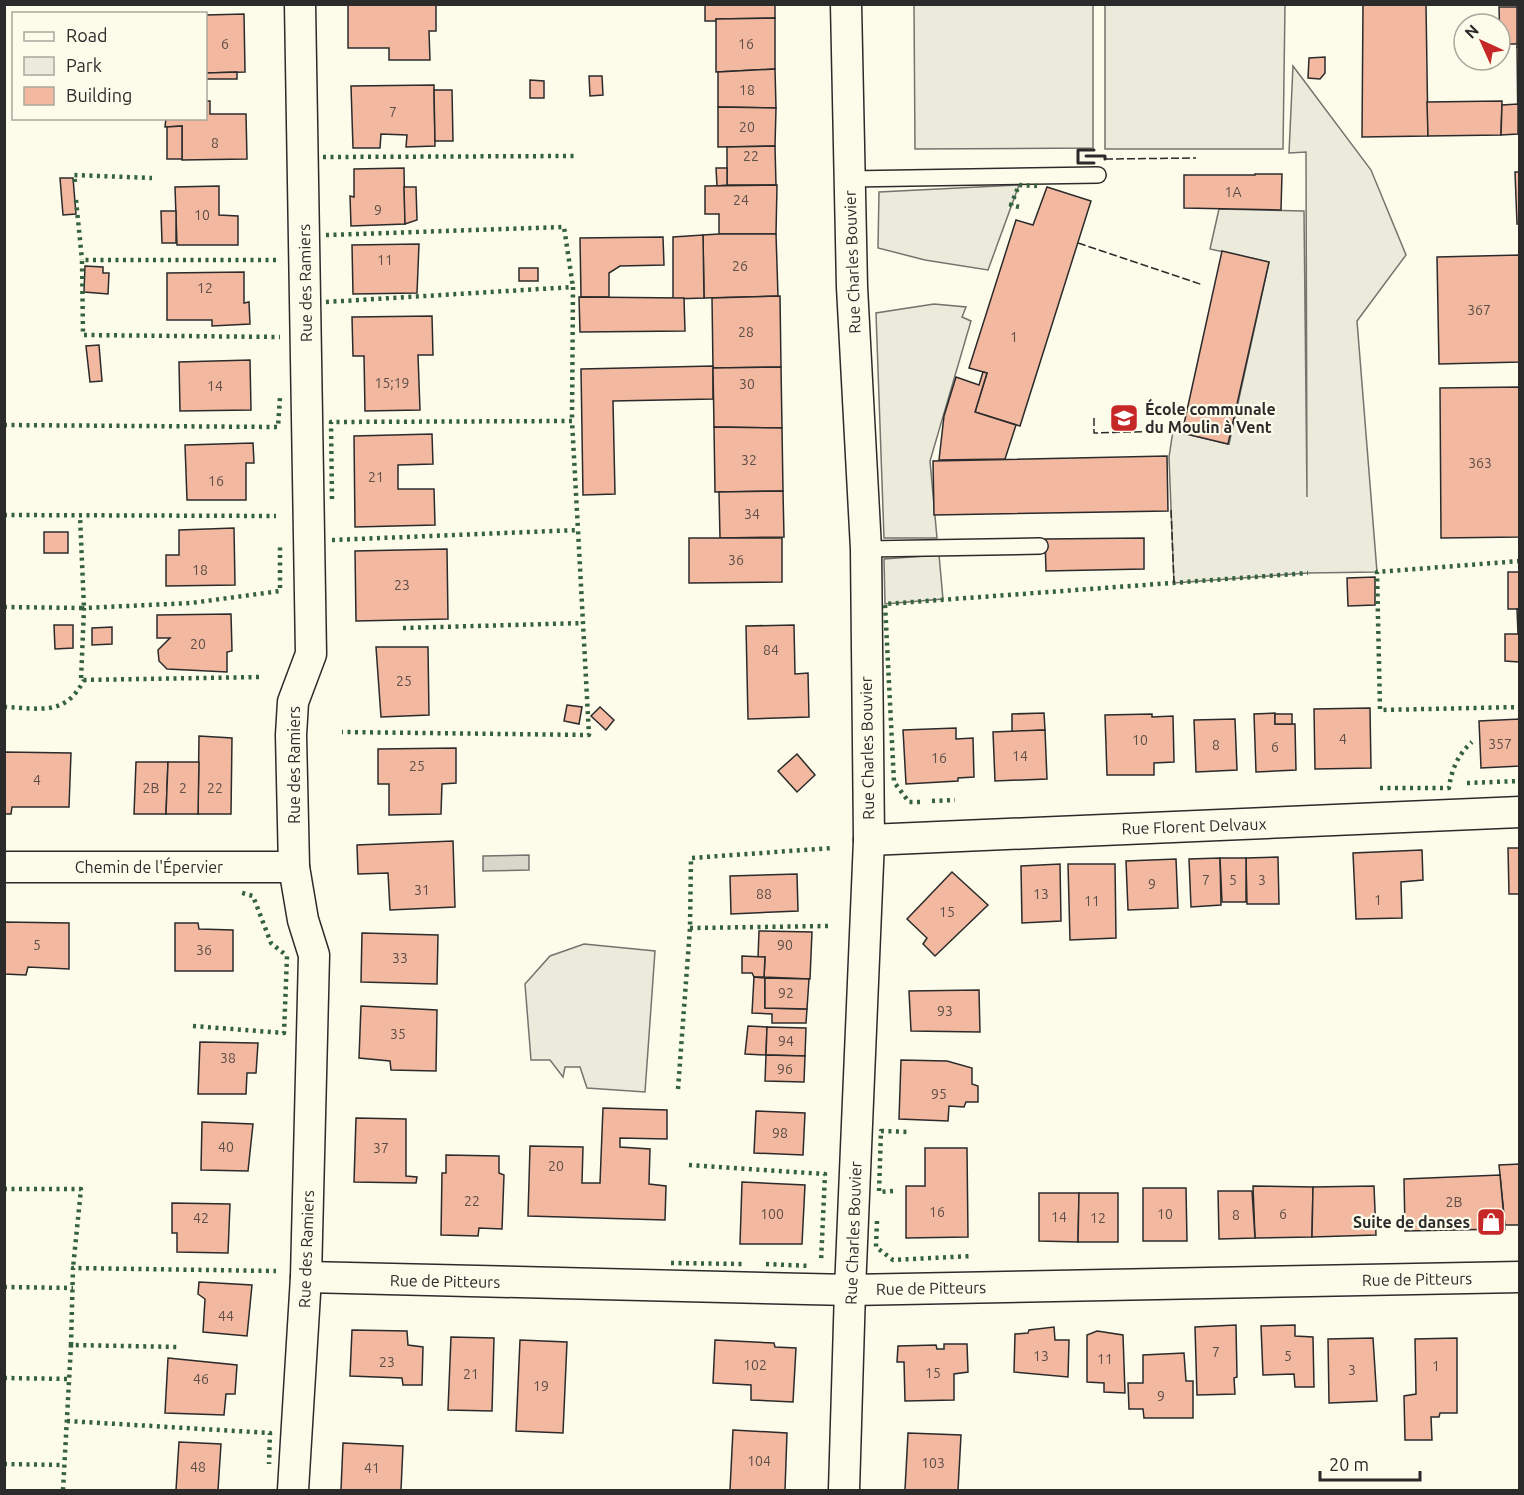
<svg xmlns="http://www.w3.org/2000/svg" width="1524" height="1495" viewBox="0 0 1524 1495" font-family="Ubuntu,sans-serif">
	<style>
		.green { fill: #ecebdb; stroke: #74746e; stroke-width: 1.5 }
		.water { fill: #d8d7c9; stroke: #74746e; stroke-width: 1.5 }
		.building { fill: #f2b8a0; stroke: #2b2b2b; stroke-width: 1.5 }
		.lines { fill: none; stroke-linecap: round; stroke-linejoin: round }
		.lane-casing { stroke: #2b2b2b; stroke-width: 18 }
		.street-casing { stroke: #2b2b2b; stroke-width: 33 }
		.lane { stroke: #fdfbea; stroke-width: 15 }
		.street { stroke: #fdfbea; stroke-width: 30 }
		.hedge { stroke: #34623c; stroke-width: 4.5; stroke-dasharray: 3 4.5; stroke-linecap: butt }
		.fence { stroke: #2b2b2b; stroke-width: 1.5; stroke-dasharray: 8 3; stroke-linecap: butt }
		.wall { stroke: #2b2b2b; stroke-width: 3 }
		.labels { text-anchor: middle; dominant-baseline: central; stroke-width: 4.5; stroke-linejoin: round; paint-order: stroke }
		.number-label { font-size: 14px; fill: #5d4e48 }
		.street-label { font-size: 16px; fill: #2b2b2b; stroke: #fdfbea }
		.poi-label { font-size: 16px; font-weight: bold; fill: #2b2b2b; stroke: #fdfbea; text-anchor: start }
	</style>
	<rect width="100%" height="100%" fill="#fdfbea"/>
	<!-- green -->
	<g class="green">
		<path d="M914,5H1093V148L915,149Z"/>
		<path d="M1105,5H1285L1283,149H1105Z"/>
		<path d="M1293,66L1371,170L1406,255L1357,321L1377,572L1308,573L1174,583L1169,457L1173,431L1229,444L1269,262L1210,249L1219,209L1304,211L1307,497L1306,152L1289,153Z"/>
		<path d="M1019,185L988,270L925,260L878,248L879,192Z"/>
		<path d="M934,304L966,307L962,317L971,321L930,461L937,538H884L876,313Z"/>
		<path d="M939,555L943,599L885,604L884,559Z"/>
		<path d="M584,944L655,951L645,1092L587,1088L580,1067H565L563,1077L550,1060H531L525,984L550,956Z"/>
	</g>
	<!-- water -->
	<path class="water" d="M529,855V870L483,871V856Z"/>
	<!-- building -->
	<g class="building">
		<path d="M348,4H436V31H429L430,60H389V48H348Z"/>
		<path d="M705,4H775V18L716,19V21H705Z"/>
		<path d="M1363,4H1426L1428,136L1362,137Z"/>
		<rect x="1517" y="4" width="3" height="43"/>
		<path d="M1499,7H1517V44H1500Z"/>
		<path d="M244,14L245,72L206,73V15Z"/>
		<path d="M775,18V69L716,72V19Z"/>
		<path d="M1517,47H1520V134H1518Z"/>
		<path d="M1325,57V73L1320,79L1308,78L1309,58Z"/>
		<path d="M775,69L776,108L718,107V72Z"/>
		<path d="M237,72V79H206V73Z"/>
		<path d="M589,76H602L603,95L590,96Z"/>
		<path d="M530,80L544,81V98H530Z"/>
		<path d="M434,85L435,146L406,147L407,135L381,134L380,148H353L351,86Z"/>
		<path d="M434,90H452L453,141H435Z"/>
		<path d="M206,101H210V114H246L247,159L182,160V126L165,127L166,118H206Z"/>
		<path d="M1502,101L1501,135L1428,136L1427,102Z"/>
		<path d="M1518,104V134L1501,135L1502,105Z"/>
		<path d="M718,107L776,108L775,146L718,147Z"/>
		<path d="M182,126V159H167V127Z"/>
		<path d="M775,146L776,185H727V147Z"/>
		<path d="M404,168L405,224L351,226L350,196L354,197V169Z"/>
		<path d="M716,168H727V185L717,186Z"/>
		<path d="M1515,172H1520V224H1517Z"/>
		<path d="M1255,174H1282L1281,210L1184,208V175H1255Z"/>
		<path d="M60,178H73L76,214L63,215Z"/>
		<path d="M777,185L776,234H719V214H705V186Z"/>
		<path d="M219,186V215L238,216V245H177L175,187Z"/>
		<path d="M404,187H416L417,220L405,224Z"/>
		<path d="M1047,187L1091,201L1020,426L975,412L987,373L969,368L1016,220L1033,225Z"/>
		<path d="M161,211H176V243H162Z"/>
		<path d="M719,234H776L778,296L704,298L703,235Z"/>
		<path d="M703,235L704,298L673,299V237Z"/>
		<path d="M663,237L664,265L620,266L609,273V297H581L580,238Z"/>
		<path d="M419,244L417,293L353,294L352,245Z"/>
		<path d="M1222,251L1269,262L1228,444L1182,433Z"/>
		<path d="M1520,255V362L1439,364L1437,257Z"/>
		<path d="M85,266L103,267V273H109L108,294L84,292Z"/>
		<rect x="519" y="268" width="19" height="13"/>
		<path d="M244,272V303L249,302L250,324L212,326V320H167V273Z"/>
		<path d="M780,296L781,367L713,368L712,298Z"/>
		<path d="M579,297L684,298L685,331L580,332Z"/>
		<path d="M432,316L433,355H418L420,410L365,411L364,356H353L352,317Z"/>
		<path d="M99,345L102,381L90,382L86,346Z"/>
		<path d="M250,360L251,410L180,411L179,362Z"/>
		<path d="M713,366V399L613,401L615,494L583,495L581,369Z"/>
		<path d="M781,367L782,428L714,427L713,368Z"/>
		<path d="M983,372L987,373L975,412L1016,425L1005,459L939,460L944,416L956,377L979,385Z"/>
		<path d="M1520,387V537L1441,538L1440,388Z"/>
		<path d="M714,427L782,428L783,491L715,492Z"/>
		<path d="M432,434L433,464L398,465V489H434L435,525L355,527L354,436Z"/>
		<path d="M253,443L254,463H246V500H187L185,445Z"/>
		<path d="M1167,456L1168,511L934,515L933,461Z"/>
		<path d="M783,491L784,537L720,538L719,492Z"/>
		<path d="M234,528L235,585L166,586V555H179V530Z"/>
		<rect x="44" y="532" width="24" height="21"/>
		<path d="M689,538H782V582L689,583Z"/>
		<path d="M1144,538V569L1046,571L1045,539Z"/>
		<path d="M447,549L448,619L356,621L355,551Z"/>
		<rect x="1508" y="572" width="12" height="37"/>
		<path d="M1375,577V605L1348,606L1347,578Z"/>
		<path d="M1517,609H1520L1519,682V662L1505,661V634H1518Z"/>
		<path d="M231,614L232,651L227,652V672L167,669L159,661L158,650L170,638H157V615Z"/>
		<path d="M54,625H73V648L55,649Z"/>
		<path d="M794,625L795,674L808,673L809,717L748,719L746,626Z"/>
		<path d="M112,627V644L92,645V628Z"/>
		<path d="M376,647H428L429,715L381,717Z"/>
		<path d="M567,705L582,707L579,724L564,721Z"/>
		<path d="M600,707L614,720L606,730L591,716Z"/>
		<path d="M1370,708L1371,768L1315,769L1314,709Z"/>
		<path d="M1044,713L1045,730L1012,732V714Z"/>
		<path d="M1275,713V724H1295L1296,770L1256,772L1254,714Z"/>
		<path d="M1152,714V717L1173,716L1174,762L1154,763V775H1107L1105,715Z"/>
		<rect x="1275" y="714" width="17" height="10"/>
		<path d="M1235,719L1237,770L1196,772L1194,720Z"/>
		<path d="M1520,719V766L1481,768L1479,721Z"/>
		<path d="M956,728V739L973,738L974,777L958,778V781L906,784L903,730Z"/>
		<path d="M1045,730L1047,779L995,781L993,732Z"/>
		<path d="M199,736L232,738L231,814H198Z"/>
		<path d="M456,748V783L442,784L441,814L389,815V784H378V749Z"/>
		<path d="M4,752L71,753L69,807H12L11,814H4Z"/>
		<path d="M797,754L815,775L797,792L778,771Z"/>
		<path d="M136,762H168L166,814H134Z"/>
		<path d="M168,762H199L198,814H166Z"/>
		<path d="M453,841L455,907L390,910L388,873L358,874L357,845Z"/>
		<path d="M1508,848H1520V894H1509Z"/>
		<path d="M1422,850L1423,880L1401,882L1402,918L1356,919L1353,853Z"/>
		<path d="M1278,857L1279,904H1247L1246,858Z"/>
		<path d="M1220,858L1221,905L1191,907L1189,859Z"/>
		<path d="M1220,858H1246V902H1222Z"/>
		<path d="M1176,859L1178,908L1128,910L1126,861Z"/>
		<path d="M1060,864L1061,921L1022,923L1021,866Z"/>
		<path d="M1068,864H1115L1116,938L1070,940Z"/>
		<path d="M952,872L988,905L935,956L923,944L927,938L907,919Z"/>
		<path d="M797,874L798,911L731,914L730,876Z"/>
		<path d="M4,922L69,923V969L28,967L26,975L4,974Z"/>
		<path d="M175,923H198L199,929L233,930V971H175Z"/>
		<path d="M759,931L812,932L810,979L764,977L765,957L758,958Z"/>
		<path d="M362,933L438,935L437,984L361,982Z"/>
		<path d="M742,956L765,957L764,977H754L752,973H742Z"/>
		<path d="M754,977L765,978V1008L807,1009L806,1023H772V1014L752,1013Z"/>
		<path d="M765,978L809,979L807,1009L765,1008Z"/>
		<path d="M979,990L980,1032L911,1031L909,991Z"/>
		<path d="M361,1006L437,1010L436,1071L391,1070L390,1061L359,1058Z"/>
		<path d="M748,1026L767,1027L766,1055L745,1054Z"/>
		<path d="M767,1027L806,1028L805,1056L766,1055Z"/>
		<path d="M200,1042L258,1043L256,1073H247L246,1094H198Z"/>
		<path d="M766,1055L805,1056L804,1082L765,1081Z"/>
		<path d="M901,1060L947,1061L972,1068V1084L978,1086V1102H966L964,1107L949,1106L948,1121L899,1119Z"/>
		<path d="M603,1108L667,1110V1139L620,1138V1147L650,1149L649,1184L666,1186L665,1220L528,1216L530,1146L583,1147L582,1183H600Z"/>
		<path d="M756,1111L805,1113L803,1155L754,1153Z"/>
		<path d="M356,1118L406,1119V1176L417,1177L416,1183L354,1182Z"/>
		<path d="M202,1122L253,1124L248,1171L201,1170Z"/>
		<path d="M925,1148H967L968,1237L906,1238V1186H925Z"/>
		<path d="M446,1155L499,1156V1173L504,1175L502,1229L479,1228L478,1236L441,1235L442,1173H446Z"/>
		<path d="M1520,1164V1225H1505L1499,1165Z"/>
		<path d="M1500,1175L1505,1229L1405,1231L1404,1179Z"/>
		<path d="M742,1182L805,1185L802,1244H740Z"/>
		<path d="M1253,1186L1313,1187L1312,1237L1255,1238Z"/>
		<path d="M1374,1186L1376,1235L1312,1237L1313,1187Z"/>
		<path d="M1143,1188H1186L1187,1241H1143Z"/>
		<path d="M1218,1191H1252L1255,1238L1219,1239Z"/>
		<path d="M1039,1193H1079L1078,1242L1039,1241Z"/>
		<path d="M1079,1193H1118V1242H1078Z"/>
		<path d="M172,1203L230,1204L228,1253L177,1252V1233H172Z"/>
		<path d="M199,1282L252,1285L247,1336L203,1332L205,1299L198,1294Z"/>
		<path d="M1236,1325L1237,1377L1234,1378L1235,1394L1197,1395L1195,1327Z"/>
		<path d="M1295,1325V1336L1313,1337L1314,1387H1295L1294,1374L1263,1375L1261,1326Z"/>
		<path d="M1054,1327L1055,1340H1069L1068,1377L1014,1372L1015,1334L1028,1333L1029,1330Z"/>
		<path d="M352,1330L407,1331L408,1345L423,1347L422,1385H403L402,1378L350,1376Z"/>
		<path d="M1097,1331L1123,1335L1125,1393L1104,1392V1383L1087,1382V1335Z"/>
		<path d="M451,1337L494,1338L492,1411L448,1410Z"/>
		<path d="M1373,1338L1377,1401L1329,1403L1328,1339Z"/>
		<path d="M1457,1338V1413H1440L1439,1417H1431L1432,1440H1405L1404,1396L1416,1394L1415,1339Z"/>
		<path d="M520,1340L567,1342L563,1433L516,1431Z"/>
		<path d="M715,1340L774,1343L775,1347L796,1348L793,1402L751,1400V1385L713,1383Z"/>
		<path d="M944,1344H967L968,1372L954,1374V1400L905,1401L904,1362H897L898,1346L936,1345L937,1349H944Z"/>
		<path d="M1184,1353L1186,1381H1193V1418H1144L1143,1409H1129L1128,1383H1143V1355Z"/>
		<path d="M168,1358L237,1365L235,1394H226L224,1415L165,1413Z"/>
		<path d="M733,1430L787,1433L785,1490H730Z"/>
		<path d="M908,1433L961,1435L958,1490H905Z"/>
		<path d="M179,1442L221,1444L218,1490H176Z"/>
		<path d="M343,1443L403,1446L401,1490H341Z"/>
	</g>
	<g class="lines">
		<!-- lane casing -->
		<g class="lane-casing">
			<g id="lane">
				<path d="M849,179L1098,175"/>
				<path d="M866,549L1040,546"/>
			</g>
		</g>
		<!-- street casing -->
		<g class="street-casing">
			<g id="street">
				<path d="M869,840L1520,812"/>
				<path d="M4,867H294"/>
				<path d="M306,1277L850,1290L1520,1277"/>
				<path d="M293,1490L306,1277L314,955L303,920L294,867L291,735L293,702L311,654L300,4"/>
				<path d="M844,1490L850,1290L869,840L866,549L852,287L846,4"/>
			</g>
		</g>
		<!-- lane -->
		<use href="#lane" class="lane"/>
		<!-- street -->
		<use href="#street" class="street"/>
		<!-- hedge -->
		<g class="hedge">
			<path d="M323,157L574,156"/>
			<path d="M75,182L74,175L152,178"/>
			<path d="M76,200L82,260"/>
			<path d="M1019,207L1011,205L1019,185L1037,186"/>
			<path d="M326,235L564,227L573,287"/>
			<path d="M276,260H82L83,335L280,337"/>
			<path d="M326,302L573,287L572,421"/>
			<path d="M4,425L278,427L280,397"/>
			<path d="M332,499L331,422L572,421L578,530"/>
			<path d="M4,515L276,516"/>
			<path d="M332,540L578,530L589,735L342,732"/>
			<path d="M1520,561L1377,572L1380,710L1520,707"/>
			<path d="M4,607L84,608L80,516"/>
			<path d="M403,628L583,623"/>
			<path d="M259,677L81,680L84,608L191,603L280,591V545"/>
			<path d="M4,707C40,708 65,717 84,680"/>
			<path d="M1467,783L1520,781"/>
			<path d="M1380,788H1449C1451,771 1458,754 1472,742"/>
			<path d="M932,801L955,800"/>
			<path d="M920,802H909L894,782L885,604L1308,573"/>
			<path d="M690,928L828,926"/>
			<path d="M193,1026L284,1033L287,956L271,943L253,896L239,892"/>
			<path d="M678,1089L690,928L691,858L832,848"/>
			<path d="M689,1165L825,1174L821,1262"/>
			<path d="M4,1189H81L73,1268"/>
			<path d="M893,1191L879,1192L881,1131L910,1132"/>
			<path d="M877,1221L876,1247L893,1260L971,1256"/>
			<path d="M671,1263L743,1264"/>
			<path d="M766,1264L810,1266"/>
			<path d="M4,1287L73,1288"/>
			<path d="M71,1345L73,1268L276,1271"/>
			<path d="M4,1378L69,1379"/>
			<path d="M67,1421L270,1433L269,1464"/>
			<path d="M4,1464L64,1465"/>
			<path d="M63,1490L71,1345L179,1347"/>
		</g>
		<!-- fence -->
		<g class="fence">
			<path d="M1105,159L1196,158"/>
			<path d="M1078,243L1203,285"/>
			<path d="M1094,418V433L1173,431"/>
			<path d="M1171,510L1174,583"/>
		</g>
		<!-- wall -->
		<g class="wall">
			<path d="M1094,150H1078V163H1094"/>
			<path d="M1086,156H1105V159"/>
		</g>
	</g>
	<!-- icons -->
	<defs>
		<g id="school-square" transform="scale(1.5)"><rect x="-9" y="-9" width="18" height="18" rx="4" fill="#c62828" stroke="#fdfbea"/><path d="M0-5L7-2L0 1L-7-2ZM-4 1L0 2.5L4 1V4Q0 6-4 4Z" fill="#fff"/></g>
		<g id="shop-square" transform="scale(1.5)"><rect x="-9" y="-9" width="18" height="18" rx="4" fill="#c62828" stroke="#fdfbea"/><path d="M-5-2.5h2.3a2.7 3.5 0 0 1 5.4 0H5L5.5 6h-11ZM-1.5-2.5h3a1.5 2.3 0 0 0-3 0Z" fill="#fff"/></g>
	</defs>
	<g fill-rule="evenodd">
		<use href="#school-square" x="1124" y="418"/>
		<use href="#shop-square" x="1491" y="1222"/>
	</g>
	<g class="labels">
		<!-- number labels -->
		<g class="number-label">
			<text x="225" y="44">6</text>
			<text x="746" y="44">16</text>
			<text x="747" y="90">18</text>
			<text x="393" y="112">7</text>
			<text x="747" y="127">20</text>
			<text x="215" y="143">8</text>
			<text x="751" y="156">22</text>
			<text x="1233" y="192">1A</text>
			<text x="741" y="200">24</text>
			<text x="378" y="210">9</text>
			<text x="202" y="215">10</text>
			<text x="385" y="260">11</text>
			<text x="740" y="266">26</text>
			<text x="205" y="288">12</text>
			<text x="1479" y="310">367</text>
			<text x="746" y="332">28</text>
			<text x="1014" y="337">1</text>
			<text x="392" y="383">15;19</text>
			<text x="747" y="384">30</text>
			<text x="215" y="386">14</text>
			<text x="749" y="460">32</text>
			<text x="1480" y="463">363</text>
			<text x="376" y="477">21</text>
			<text x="216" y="481">16</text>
			<text x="752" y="514">34</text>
			<text x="736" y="560">36</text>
			<text x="200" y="570">18</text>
			<text x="402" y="585">23</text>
			<text x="198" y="644">20</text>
			<text x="771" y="650">84</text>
			<text x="404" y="681">25</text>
			<text x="1343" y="739">4</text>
			<text x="1140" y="740">10</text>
			<text x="1500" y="744">357</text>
			<text x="1216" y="745">8</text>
			<text x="1275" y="747">6</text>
			<text x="1020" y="756">14</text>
			<text x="939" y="758">16</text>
			<text x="417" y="766">25</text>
			<text x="37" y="780">4</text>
			<text x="151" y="788">2B</text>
			<text x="183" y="788">2</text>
			<text x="215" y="788">22</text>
			<text x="1206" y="880">7</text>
			<text x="1233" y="880">5</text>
			<text x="1262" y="880">3</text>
			<text x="1152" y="884">9</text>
			<text x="422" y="890">31</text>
			<text x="764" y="894">88</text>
			<text x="1041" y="894">13</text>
			<text x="1378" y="900">1</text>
			<text x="1092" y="901">11</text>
			<text x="947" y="912">15</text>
			<text x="37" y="945">5</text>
			<text x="785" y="945">90</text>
			<text x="204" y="950">36</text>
			<text x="400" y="958">33</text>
			<text x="786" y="993">92</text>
			<text x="945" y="1011">93</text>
			<text x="398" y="1034">35</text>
			<text x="786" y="1041">94</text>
			<text x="228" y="1058">38</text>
			<text x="785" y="1069">96</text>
			<text x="939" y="1094">95</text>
			<text x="780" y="1133">98</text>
			<text x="226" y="1147">40</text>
			<text x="381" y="1148">37</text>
			<text x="556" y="1166">20</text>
			<text x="472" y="1201">22</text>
			<text x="1454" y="1202">2B</text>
			<text x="937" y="1212">16</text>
			<text x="772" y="1214">100</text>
			<text x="1165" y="1214">10</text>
			<text x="1283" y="1214">6</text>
			<text x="1236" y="1215">8</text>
			<text x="1059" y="1217">14</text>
			<text x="201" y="1218">42</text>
			<text x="1098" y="1218">12</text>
			<text x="226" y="1316">44</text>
			<text x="1216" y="1352">7</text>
			<text x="1041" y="1356">13</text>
			<text x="1288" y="1356">5</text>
			<text x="1105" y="1359">11</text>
			<text x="387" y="1362">23</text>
			<text x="755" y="1365">102</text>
			<text x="1436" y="1366">1</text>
			<text x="1352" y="1370">3</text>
			<text x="933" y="1373">15</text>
			<text x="471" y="1374">21</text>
			<text x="201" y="1379">46</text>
			<text x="541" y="1386">19</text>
			<text x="1161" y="1396">9</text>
			<text x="759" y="1461">104</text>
			<text x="933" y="1463">103</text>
			<text x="198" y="1467">48</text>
			<text x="372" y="1468">41</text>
		</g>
		<!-- street labels -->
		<g class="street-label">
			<text transform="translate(852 262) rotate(-92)">Rue Charles Bouvier</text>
			<text transform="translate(305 283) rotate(-91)">Rue des Ramiers</text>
			<text transform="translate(867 748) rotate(-91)">Rue Charles Bouvier</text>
			<text transform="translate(294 765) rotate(-90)">Rue des Ramiers</text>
			<text transform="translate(1194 826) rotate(-2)">Rue Florent Delvaux</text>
			<text x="149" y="867">Chemin de l'Épervier</text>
			<text transform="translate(853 1233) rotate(-88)">Rue Charles Bouvier</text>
			<text transform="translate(306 1249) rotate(-88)">Rue des Ramiers</text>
			<text transform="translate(1417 1279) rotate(-1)">Rue de Pitteurs</text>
			<text transform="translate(445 1281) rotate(1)">Rue de Pitteurs</text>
			<text transform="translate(931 1288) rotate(-1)">Rue de Pitteurs</text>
		</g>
		<!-- poi labels -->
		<g class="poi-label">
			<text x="1145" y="409">École communale<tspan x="1145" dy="18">du Moulin à Vent</tspan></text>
			<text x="1470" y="1222" text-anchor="end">Suite de danses</text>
		</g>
	</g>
	<!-- border -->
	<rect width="1524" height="1495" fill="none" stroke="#2b2b2b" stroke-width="12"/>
	<!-- legend -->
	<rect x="12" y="12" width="195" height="108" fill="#fdfbea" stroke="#a9a89e" stroke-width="1.5"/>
	<rect x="24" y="32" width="30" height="9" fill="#fdfbea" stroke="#a9a89e" stroke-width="1.5"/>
	<text x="66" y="42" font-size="18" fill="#2b2b2b">Road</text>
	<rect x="24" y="57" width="30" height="18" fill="#ecebdb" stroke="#a9a89e" stroke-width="1.5"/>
	<text x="66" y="72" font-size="18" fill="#2b2b2b">Park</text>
	<rect x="24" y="87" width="30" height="18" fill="#f2b8a0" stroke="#a9a89e" stroke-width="1.5"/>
	<text x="66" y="102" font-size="18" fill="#2b2b2b">Building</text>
	<!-- north arrow -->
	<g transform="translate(1482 42) rotate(315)"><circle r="28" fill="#fdfbea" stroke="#a9a89e" stroke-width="1.5"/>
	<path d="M0-4.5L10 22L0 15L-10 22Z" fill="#c62828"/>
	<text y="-9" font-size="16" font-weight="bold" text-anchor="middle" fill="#2b2b2b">N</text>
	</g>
	<!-- scale -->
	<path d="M1320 1471v9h100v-9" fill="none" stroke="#2b2b2b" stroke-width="3"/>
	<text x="1329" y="1471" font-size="18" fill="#2b2b2b" stroke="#fdfbea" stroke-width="4.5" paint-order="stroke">20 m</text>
</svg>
